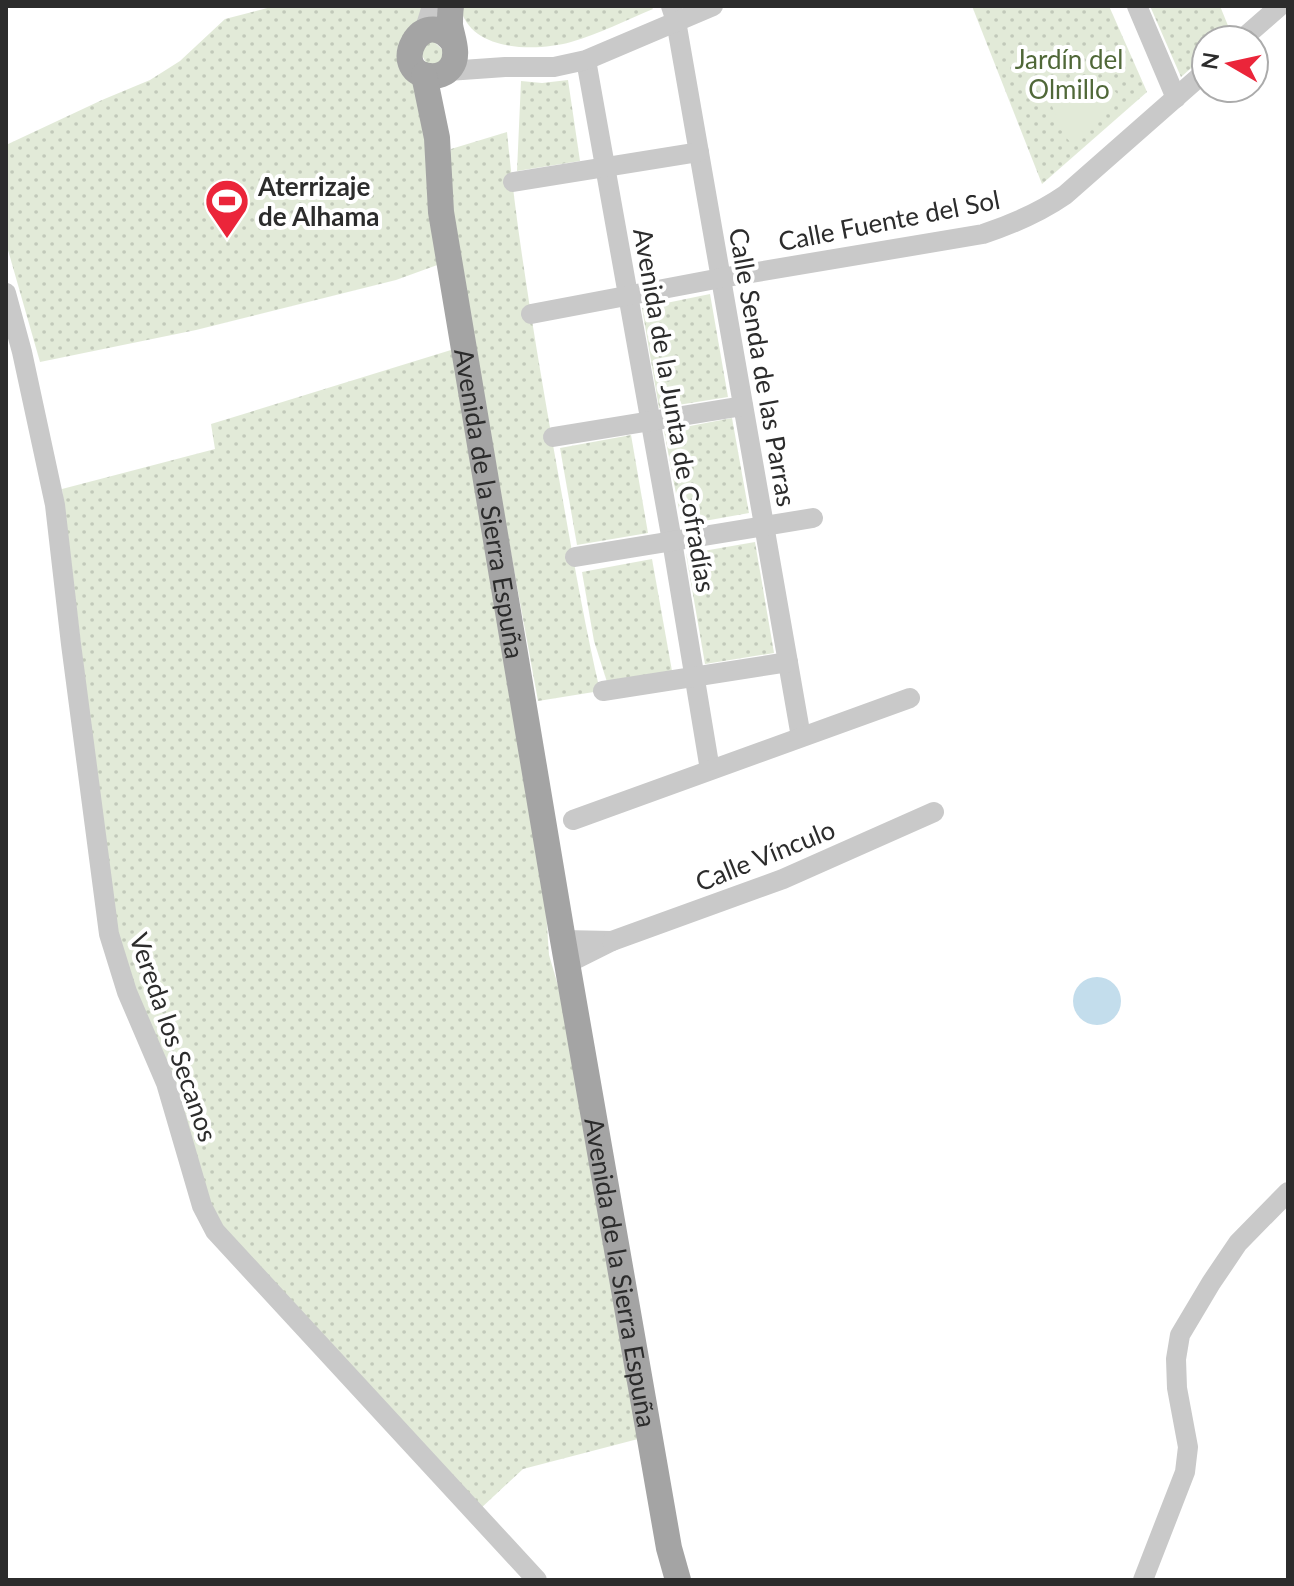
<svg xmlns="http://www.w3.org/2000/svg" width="1294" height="1586" viewBox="0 0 1294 1586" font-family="Lato,sans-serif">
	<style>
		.grass { fill: url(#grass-dots) }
		.garden { fill: #e2ead8 }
		.water { fill: #c3ddec }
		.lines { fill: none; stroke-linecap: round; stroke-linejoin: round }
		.minor { stroke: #c9c9c9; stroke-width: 20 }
		.major { stroke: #a4a4a4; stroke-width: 26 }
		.labels { text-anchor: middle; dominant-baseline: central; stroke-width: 8; stroke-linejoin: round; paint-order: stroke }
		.park-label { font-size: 26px; fill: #506838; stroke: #fff }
		.poi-label { font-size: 26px; font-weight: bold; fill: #2c2c2c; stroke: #fff; text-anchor: start }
		.street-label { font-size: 26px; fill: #2c2c2c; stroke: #fff }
	</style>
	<defs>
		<pattern id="grass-dots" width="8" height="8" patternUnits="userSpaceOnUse" patternTransform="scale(2)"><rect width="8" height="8" fill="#e2ead8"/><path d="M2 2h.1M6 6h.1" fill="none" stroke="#c2c9ba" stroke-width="1.8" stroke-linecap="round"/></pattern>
	</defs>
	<rect width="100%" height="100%" fill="#fff"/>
	<!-- grass -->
	<g class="grass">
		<path d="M275,6H426L420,97L440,264L396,280L196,330L40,362L6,243V145L102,100L150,80L180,61L225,19Z"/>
		<path d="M460,6H651L653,9C626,20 599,34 571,42C535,52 469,52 460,6Z"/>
		<path d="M972,6H1109L1147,92L1042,184Z"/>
		<path d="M1150,6H1220L1231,33L1223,40H1206V55L1181,77Z"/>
		<path d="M429,37L449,56L429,69L418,47Z"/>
		<path d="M568,80L580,161L517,171L521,81L542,83Z"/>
		<path d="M507,132C517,237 535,341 553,445C568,527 581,609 600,691L538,701L461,279L454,236L449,159L451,149Z"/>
		<path d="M710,294L728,397L659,408L642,308Z"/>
		<path d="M451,350H455L543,865L549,955L567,1016L638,1439L523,1469L479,1510L219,1226L126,972L115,928L62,489L215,449L211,424Z"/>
		<path d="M732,418L749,513L682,525L664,431Z"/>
		<path d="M631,435L648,533L577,545L560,448Z"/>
		<path d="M755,542L774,653L705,664L686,554Z"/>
		<path d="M652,559L672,671L607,682L594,641L582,572Z"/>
	</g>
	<!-- garden -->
	<path class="garden" d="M1102,77L1121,98L1115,103L1116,104L1089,126L1090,128L1085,132L1083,131L1070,142L1063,134L1050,101Z"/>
	<!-- water -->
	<circle class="water" cx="1097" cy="1001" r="24"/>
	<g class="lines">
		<!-- minor -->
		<g class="minor">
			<path d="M671,6L676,21L801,737"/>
			<path d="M1137,6L1176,98"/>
			<path d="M424,32L432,6"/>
			<path d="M1241,40L1280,6"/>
			<path d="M586,60L672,541L710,770"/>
			<path d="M448,71L505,67H554L586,60L713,6"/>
			<path d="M513,182L699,152"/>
			<path d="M6,293L22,352L55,505L71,644L109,934L127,992L166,1083L202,1206L215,1231L537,1580"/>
			<path d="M531,314L721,278L983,234C1013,224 1039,213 1065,195L1206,71"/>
			<path d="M553,437L743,406"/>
			<path d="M575,557L813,518"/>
			<path d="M603,691L788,662"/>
			<path d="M573,820L910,698"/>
			<path d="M563,940L612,941L568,963"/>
			<path d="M612,941L783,879L934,812"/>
			<path d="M1143,1580L1185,1472L1188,1447L1177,1388L1176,1359L1180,1335L1211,1283L1238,1243L1288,1192"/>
		</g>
		<!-- major -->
		<g class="major">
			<path d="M451,6C450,12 450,18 450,25C452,38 460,55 451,67C446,74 437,77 429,76C387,71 422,2 453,42"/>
			<path id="s1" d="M424,75L437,138L441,212L563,940L669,1548L678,1580"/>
		</g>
	</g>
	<!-- icons -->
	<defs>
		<g id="stadium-pin" transform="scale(2.3)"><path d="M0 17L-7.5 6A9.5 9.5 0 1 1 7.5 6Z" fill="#eb253a" stroke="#fff"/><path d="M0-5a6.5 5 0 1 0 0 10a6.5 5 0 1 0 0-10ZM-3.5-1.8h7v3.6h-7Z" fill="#fff"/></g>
	</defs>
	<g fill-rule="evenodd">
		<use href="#stadium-pin" x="227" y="201"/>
	</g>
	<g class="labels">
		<!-- park labels -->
		<g class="park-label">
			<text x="1069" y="59">Jardín del<tspan x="1069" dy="30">Olmillo</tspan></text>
		</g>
		<!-- poi labels -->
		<g class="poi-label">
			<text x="258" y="186">Aterrizaje<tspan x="258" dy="30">de Alhama</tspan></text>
		</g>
		<!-- street labels -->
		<g class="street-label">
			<text transform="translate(889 220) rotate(-11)">Calle Fuente del Sol</text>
			<text transform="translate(763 367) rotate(80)">Calle Senda de las Parras</text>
			<text transform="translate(675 410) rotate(80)">Avenida de la Junta de Cofradías</text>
			<text stroke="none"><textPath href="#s1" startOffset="434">Avenida de la Sierra Espuña</textPath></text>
			<text transform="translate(765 855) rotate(-22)">Calle Vínculo</text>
			<text transform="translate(174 1037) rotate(71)">Vereda los Secanos</text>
			<text stroke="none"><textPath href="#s1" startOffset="1214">Avenida de la Sierra Espuña</textPath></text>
		</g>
	</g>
	<!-- border -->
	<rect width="1294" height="1586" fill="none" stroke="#2c2c2c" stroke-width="16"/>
	<!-- north arrow -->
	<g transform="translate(1230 64) rotate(279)"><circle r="38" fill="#ffffff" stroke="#ababab" stroke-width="2"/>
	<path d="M0-6L14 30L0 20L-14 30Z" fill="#eb253a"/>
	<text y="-12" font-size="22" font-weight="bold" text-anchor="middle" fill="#2c2c2c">N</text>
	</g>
</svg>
